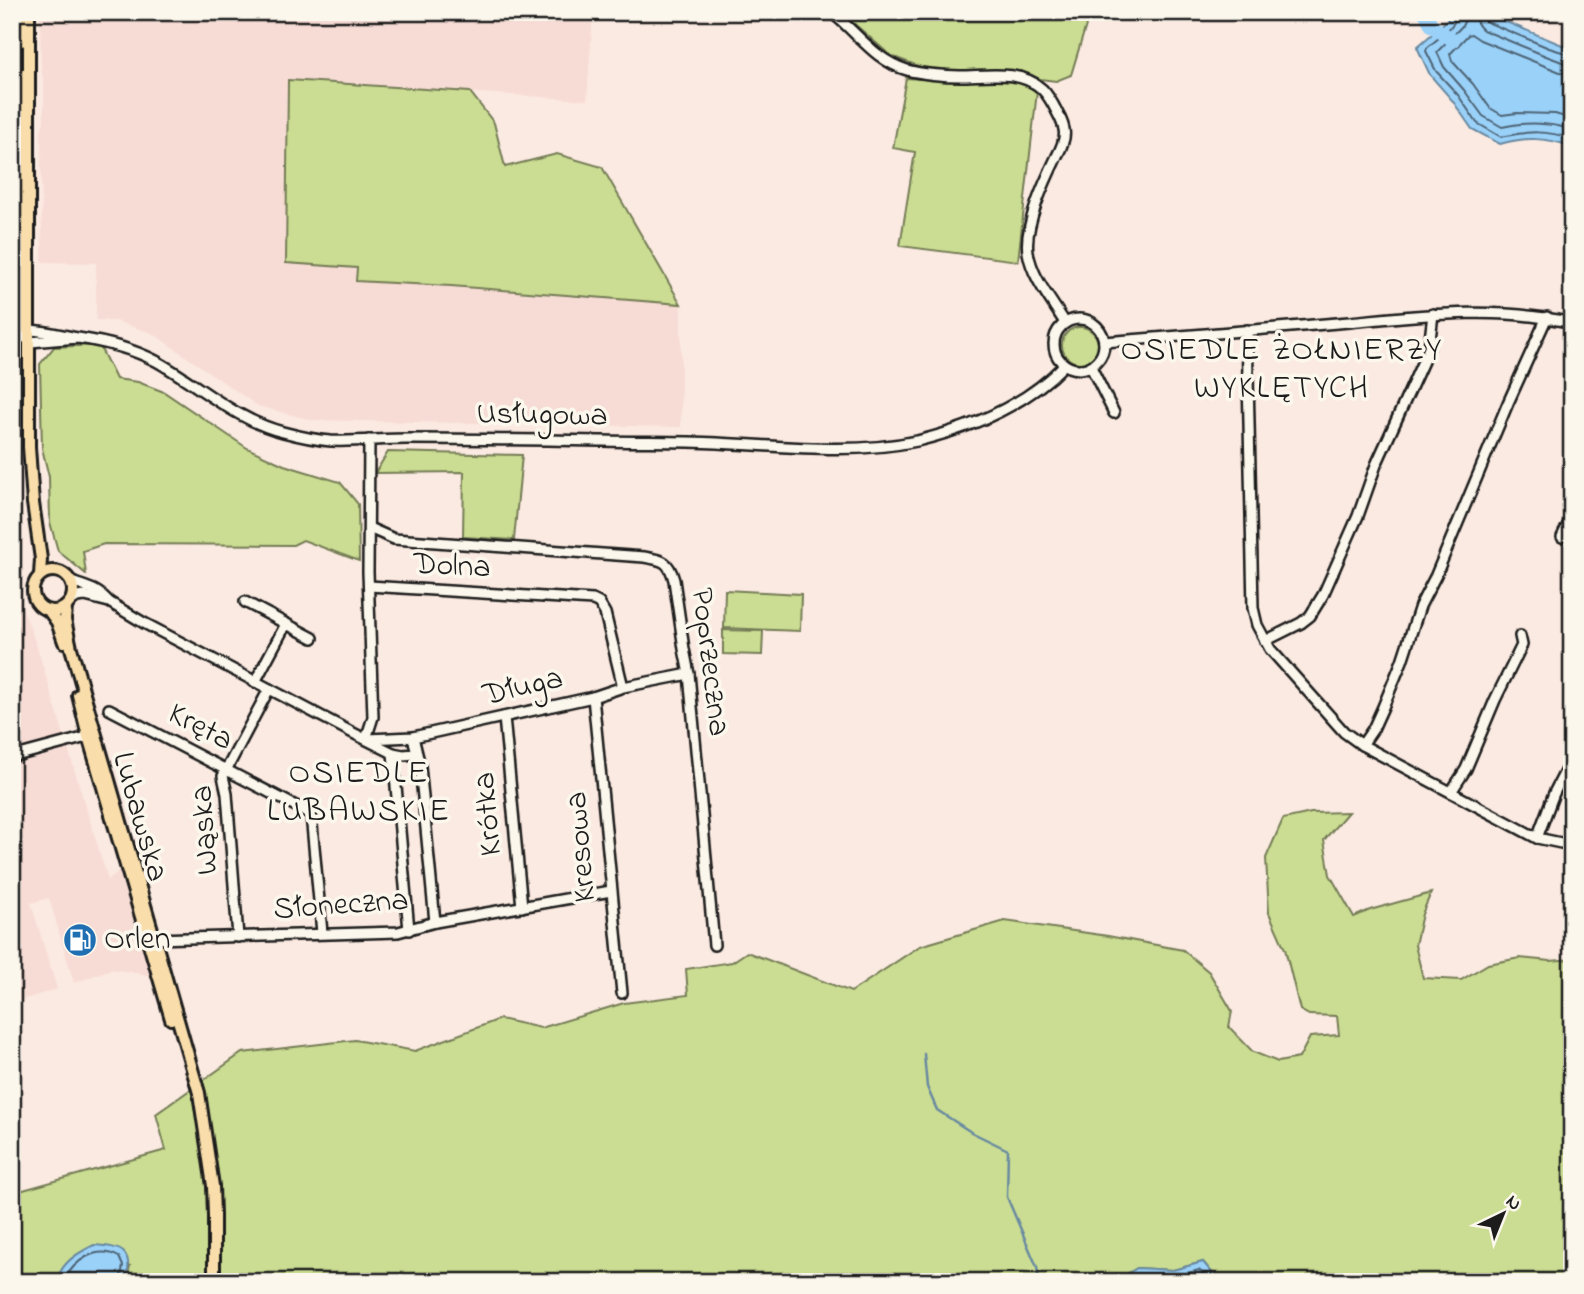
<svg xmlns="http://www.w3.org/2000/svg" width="1584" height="1294" viewBox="0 0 1584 1294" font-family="'Indie Flower',sans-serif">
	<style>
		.built { fill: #f7dcd5 }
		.green { fill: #cbdd92; stroke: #747c57; stroke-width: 2 }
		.water { fill: #9ad1f9; stroke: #6889a1; stroke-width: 2 }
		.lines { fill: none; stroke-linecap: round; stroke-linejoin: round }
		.shore { stroke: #4e6474; stroke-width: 2 }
		.stream { stroke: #6889a1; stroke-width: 2.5 }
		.river { stroke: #9ad1f9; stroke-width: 14 }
		.minor-casing { stroke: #1c1c1c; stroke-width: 14 }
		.major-casing { stroke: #1c1c1c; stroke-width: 16 }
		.minor { stroke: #fbf7ec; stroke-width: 9 }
		.major { stroke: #f9deab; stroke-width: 10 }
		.labels { text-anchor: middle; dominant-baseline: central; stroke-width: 7; stroke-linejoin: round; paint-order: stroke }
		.street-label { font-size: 32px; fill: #1c1c1c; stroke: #fbf7ec }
		.poi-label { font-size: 32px; fill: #1c1c1c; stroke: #fbf7ec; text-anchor: start }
		.neighbourhood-label { font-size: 33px; letter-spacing: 2px; fill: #1c1c1c; stroke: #fbf7ec }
	</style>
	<rect width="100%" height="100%" fill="#fbeae1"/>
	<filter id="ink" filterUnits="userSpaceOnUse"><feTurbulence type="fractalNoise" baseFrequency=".0143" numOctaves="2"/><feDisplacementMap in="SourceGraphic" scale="14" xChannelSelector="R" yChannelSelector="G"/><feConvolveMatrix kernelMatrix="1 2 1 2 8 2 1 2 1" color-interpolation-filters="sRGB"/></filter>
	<g filter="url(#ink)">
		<!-- built -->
		<g class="built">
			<path d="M40,12H593L587,100L288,80L286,263L358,268L357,281L451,286L681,304V427L311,420L258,406L152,333L115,321L96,320V263L42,262L41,131L44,121V83L41,69Z"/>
			<path d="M12,559L14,585L37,647L108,880L122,868L154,976L111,969L74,983L49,898L31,903L57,989L12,1003Z"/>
		</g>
		<!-- green -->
		<g class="green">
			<path d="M841,12H1090L1071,75L1056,81L1040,79L1021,71H958L921,67L891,56Z"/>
			<path d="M906,78L955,81H1017L1037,91L1018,261L900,246L915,152L893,148Z"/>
			<path d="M288,80L470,92L494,123L505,167L557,154L602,167L681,304L451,286L356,281L357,268L286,263Z"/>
			<circle cx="1080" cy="345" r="18"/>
			<path d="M99,345L116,379L138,382L164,392L247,448L284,465L340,482L358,504L359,561L303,540L293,545L104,544L83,551L86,574L58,551L50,522L49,477L42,448L40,364L54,347Z"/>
			<path d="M388,452L522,455L514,540L463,537L464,472L375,473Z"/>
			<path d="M725,590L801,594L800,631L724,628Z"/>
			<path d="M723,630L763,631L762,655L723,654Z"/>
			<path d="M1348,812L1324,840L1330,875L1354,917L1370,910L1431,893L1422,914L1415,945L1423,978L1461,980L1488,964L1520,958L1550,961L1572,959V1282H1220L1203,1262L1173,1270L1137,1268L1114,1282H126L130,1266L57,1277L56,1282H12V1176L16,1192L166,1150L156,1114L242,1053L355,1040L415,1051L500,1019L541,1028L624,1003L688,995L686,969L732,962L747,952L851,992L920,946L1005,921L1108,936L1183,950L1209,972L1232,1011L1229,1027L1253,1052L1278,1062L1299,1058L1310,1037L1339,1035L1337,1016L1309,1015L1300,1010L1285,949L1269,913L1266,858L1283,819L1311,813Z"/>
		</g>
		<!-- water -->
		<g class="water">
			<path d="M1482,12L1572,49V147C1547,137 1525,137 1500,144L1472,129L1452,100L1430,75L1417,47L1439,28L1453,13Z"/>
			<path d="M94,1245C122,1247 134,1250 126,1282H56C62,1262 76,1254 94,1245Z"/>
			<path d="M1203,1262L1220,1282H1114L1137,1268L1173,1270Z"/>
		</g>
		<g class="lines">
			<!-- shore -->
			<g class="shore">
				<path d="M1458,12C1456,27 1438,38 1427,48L1426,51L1436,71L1458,95L1477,123L1501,137C1527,131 1547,130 1572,139"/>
				<path d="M1482,12L1483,18L1487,22L1549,48L1572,55"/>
				<path d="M1572,63H1565L1546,56L1483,30C1476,25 1476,17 1470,14L1467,16L1462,26L1437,52L1444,67L1464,90L1483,116L1502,127C1525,122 1549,122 1572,130"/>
				<path d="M1572,74L1560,72L1480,40L1471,34L1468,35L1450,54L1452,61L1473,84L1490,108L1502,115L1517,113L1555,114L1572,119"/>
				<path d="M63,1282C74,1261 96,1244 119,1257L123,1266L120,1282"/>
				<path d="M1128,1282L1140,1275L1174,1277L1199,1270L1211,1282"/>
			</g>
			<!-- stream -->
			<path class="stream" d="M924,1054L927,1087L937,1110L971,1132L1008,1150L1007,1197L1037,1267L1039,1282"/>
			<!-- river -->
			<path class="river" d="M1425,12L1432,26L1453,40"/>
			<!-- minor casing -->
			<g class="minor-casing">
				<g id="minor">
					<path d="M831,12C856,31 875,61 907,70C921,74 945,76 960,76C986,76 1021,69 1042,89C1048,95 1053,104 1057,112C1067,130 1067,137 1057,156C1045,181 1024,225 1028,252C1032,278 1052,301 1065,323"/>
					<circle cx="1079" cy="344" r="25"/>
					<path d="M1247,330L1253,608L1257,625L1270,649L1344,732L1362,745L1537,838L1561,843H1572"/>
					<path d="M78,338L30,342L23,336L30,330C46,331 62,335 78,338C105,342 131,348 156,361C198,384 235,420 283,432C298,436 315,440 331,441C356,442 382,439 407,439C472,439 537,440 603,441C640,442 679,441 717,443C783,446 851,455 917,441C971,428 1025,406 1064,365"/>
					<path d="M1104,342C1186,336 1267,329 1349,322C1423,315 1499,306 1572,323"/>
					<path d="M1091,367L1114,413"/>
					<path d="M369,528L394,539L644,557C663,560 669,561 674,580L684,649L689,674L714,945"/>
					<path d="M1562,537L1572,516"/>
					<path d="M71,582C86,587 97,589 108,601"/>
					<path d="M369,586L593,600L599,603L605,613L623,687"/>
					<path d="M71,601L77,597L85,596L109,602L144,623L353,733L393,753L403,755L416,754"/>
					<path d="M245,602L313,638"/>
					<path d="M1265,641L1301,623L1310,616L1323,595L1358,516L1376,465L1429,348L1433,314"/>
					<path d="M255,682L286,624"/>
					<path d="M593,697L622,993"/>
					<path d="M109,709L311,814L322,933"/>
					<path d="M504,717L522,907"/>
					<path d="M413,737L420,766L435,922"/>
					<path d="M366,739L373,717L368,572L369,440"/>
					<path d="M368,739L413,737L593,697L623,687L689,674"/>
					<path d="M1362,745L1373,729L1383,707L1402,661L1420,606L1436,575L1508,403L1547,317"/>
					<path d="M393,753L409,930"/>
					<path d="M12,757L94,735"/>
					<path d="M1451,792L1466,769L1495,700L1522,645L1520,636"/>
					<path d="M1537,838L1554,793L1572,758"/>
					<path d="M238,937L227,794L223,776L269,689"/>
					<path d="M155,939L398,932L435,922L611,891"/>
				</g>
			</g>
			<!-- major casing -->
			<g class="major-casing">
				<g id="major">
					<path d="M22,12V41"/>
					<path d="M29,12V447L33,503L41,559L40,575"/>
					<path d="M22,74V328"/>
					<circle cx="53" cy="591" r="20"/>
					<path d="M66,607L65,620L71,648L199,1093L213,1186L214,1215V1282"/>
					<path d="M49,611L57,622L64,642"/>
					<path d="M78,695L88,736L171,1019"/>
				</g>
			</g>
			<!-- minor -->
			<use href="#minor" class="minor"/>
			<!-- major -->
			<use href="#major" class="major"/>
		</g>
	</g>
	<!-- icons -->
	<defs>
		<g id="fuel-disc" transform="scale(1.75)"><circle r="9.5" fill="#1f6fb2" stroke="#fbf7ec"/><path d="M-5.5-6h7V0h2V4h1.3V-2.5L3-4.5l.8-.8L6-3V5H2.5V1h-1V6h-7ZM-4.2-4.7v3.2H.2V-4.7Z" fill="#fff"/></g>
	</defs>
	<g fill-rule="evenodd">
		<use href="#fuel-disc" x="80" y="940"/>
	</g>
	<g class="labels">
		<!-- street labels -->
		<g class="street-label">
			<text transform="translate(542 416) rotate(1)">Usługowa</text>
			<text transform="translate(452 567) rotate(3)">Dolna</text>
			<text transform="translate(709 662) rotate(83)">Poprzeczna</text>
			<text transform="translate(523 688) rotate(-13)">Długa</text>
			<text transform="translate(200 728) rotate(27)">Kręta</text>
			<text transform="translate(489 814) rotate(-95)">Krótka</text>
			<text transform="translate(139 817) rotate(74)">Lubawska</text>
			<text transform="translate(206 830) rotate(-94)">Wąska</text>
			<text transform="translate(582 847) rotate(-95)">Kresowa</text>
			<text transform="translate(341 906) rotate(-4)">Słoneczna</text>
		</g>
		<!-- poi labels -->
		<g class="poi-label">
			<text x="104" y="940">Orlen</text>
		</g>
		<!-- neighbourhood labels -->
		<g class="neighbourhood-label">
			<text x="1282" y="351">OSIEDLE ŻOŁNIERZY<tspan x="1282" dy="38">WYKLĘTYCH</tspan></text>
			<text x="359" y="774">OSIEDLE<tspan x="359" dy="38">LUBAWSKIE</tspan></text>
		</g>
	</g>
	<!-- margin -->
	<rect width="1584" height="1294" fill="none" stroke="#fbf7ec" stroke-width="42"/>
	<rect x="21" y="21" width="1542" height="1252" fill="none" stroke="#1c1c1c" stroke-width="2.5" filter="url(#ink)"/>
	<!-- north arrow -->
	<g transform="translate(1503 1214) rotate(43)" stroke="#fbf7ec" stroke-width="5" paint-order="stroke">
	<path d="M0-5L12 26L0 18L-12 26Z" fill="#1c1c1c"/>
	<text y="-10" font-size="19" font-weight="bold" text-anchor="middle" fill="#1c1c1c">N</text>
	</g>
</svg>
